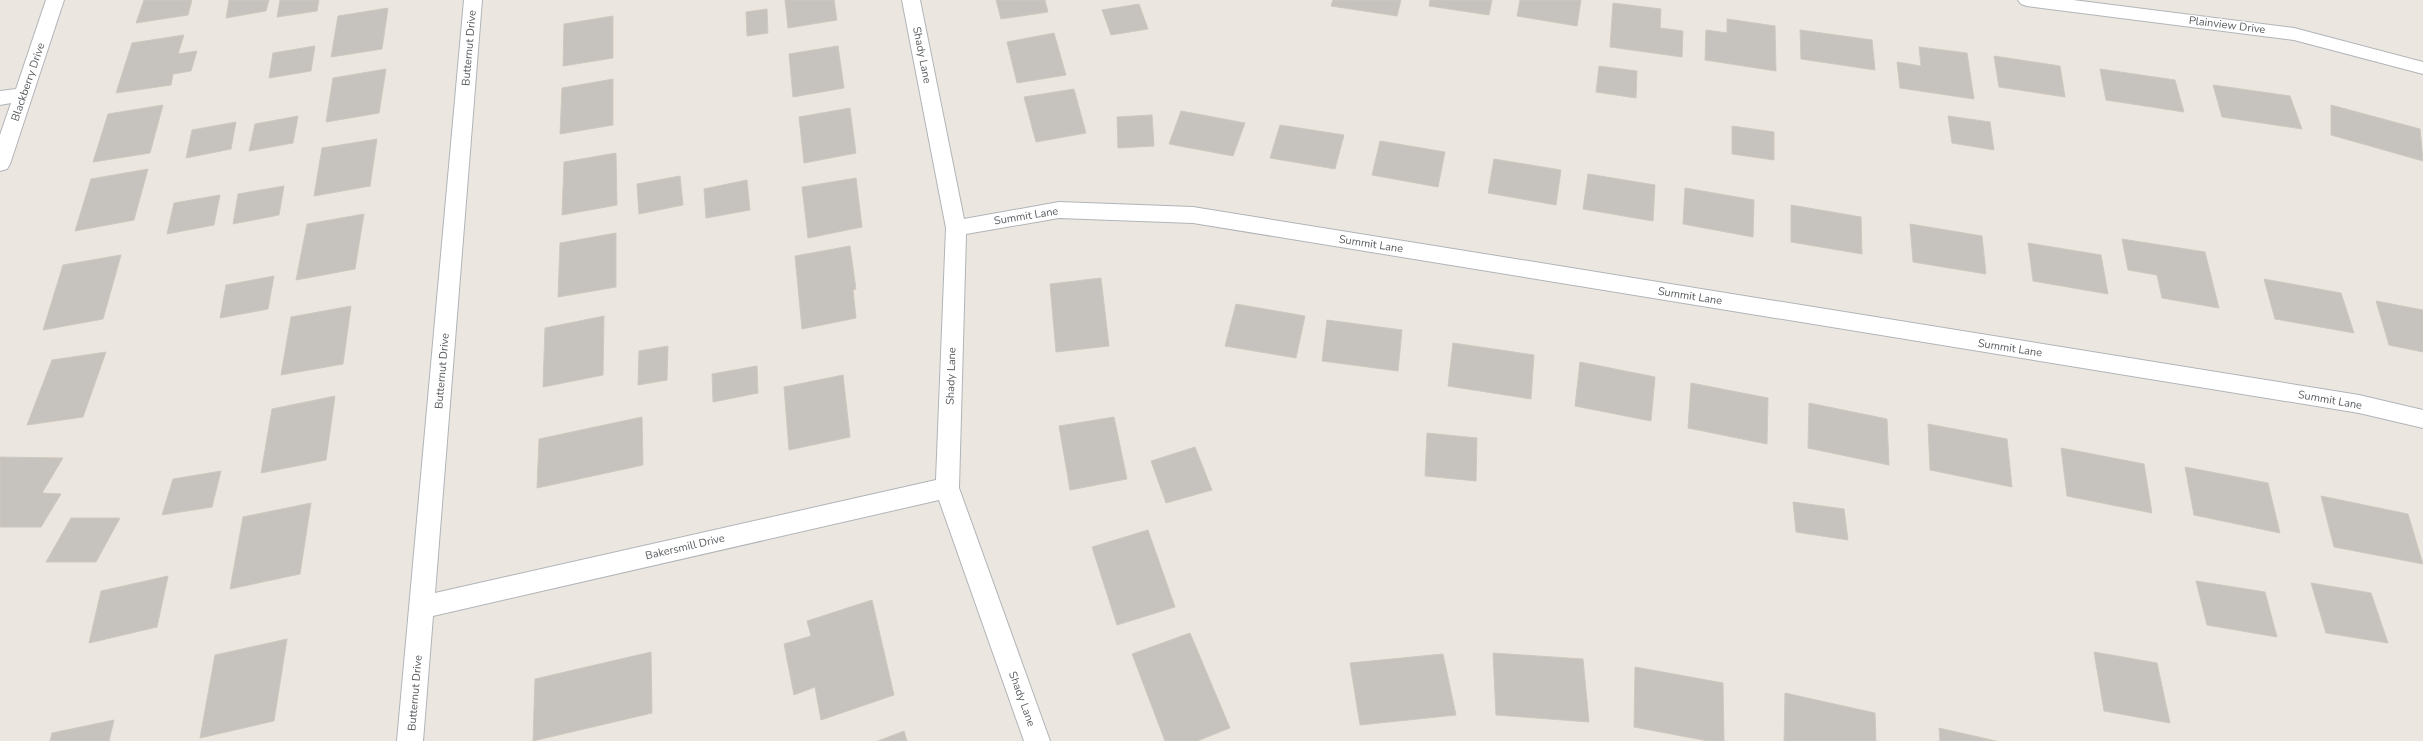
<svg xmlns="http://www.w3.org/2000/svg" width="2423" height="741" viewBox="0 0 2423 741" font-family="'Nunito Sans',sans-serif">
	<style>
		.building { fill: #c6c2bd; stroke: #cfc8bf }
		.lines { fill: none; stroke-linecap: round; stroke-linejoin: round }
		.street-casing { stroke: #b1b4b7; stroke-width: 2 }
		.street { fill: #fff; fill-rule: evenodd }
		.labels { text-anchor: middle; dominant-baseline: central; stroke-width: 3; stroke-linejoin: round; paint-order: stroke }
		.street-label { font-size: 11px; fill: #595d60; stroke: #fff }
	</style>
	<rect width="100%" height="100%" fill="#ebe7e0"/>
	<!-- building -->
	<g class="building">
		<path d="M144,0H192L188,15L136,23Z"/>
		<path d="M229,0H269L266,11L226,18Z"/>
		<path d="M280,0H319L317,11L277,17Z"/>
		<path d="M785,0H834L837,20L788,28Z"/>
		<path d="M996,0H1045L1048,12L1001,19Z"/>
		<path d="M1333,0H1401L1397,16L1331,6Z"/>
		<path d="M1430,0H1492L1489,15L1429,6Z"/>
		<path d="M1520,0H1581L1577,26L1517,16Z"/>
		<path d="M1613,3L1661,9L1660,28L1683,31L1682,57L1610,47Z"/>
		<path d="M1139,4L1148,29L1111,35L1102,10Z"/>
		<path d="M388,8L382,49L331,57L338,16Z"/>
		<path d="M767,9L768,33L747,36L746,12Z"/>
		<path d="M613,16V58L563,66L564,24Z"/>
		<path d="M1727,19L1775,26L1776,71L1705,60L1706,30L1727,33Z"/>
		<path d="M1800,30L1872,40L1875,70L1801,59Z"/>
		<path d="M1054,33L1066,75L1017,83L1007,42Z"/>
		<path d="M184,35L178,54L197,51L191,71L173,74L171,85L116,93L132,43Z"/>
		<path d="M315,46L311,71L269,78L273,53Z"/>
		<path d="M838,46L844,88L793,97L789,54Z"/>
		<path d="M1919,47L1967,53L1974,99L1900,88L1897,62L1921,66Z"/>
		<path d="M1994,56L2060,66L2065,97L1999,87Z"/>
		<path d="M1599,66L1637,71L1636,98L1596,92Z"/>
		<path d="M386,69L379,113L326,122L333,78Z"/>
		<path d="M2100,69L2175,80L2184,112L2106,100Z"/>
		<path d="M613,79V125L560,134L562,88Z"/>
		<path d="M2213,85L2290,96L2302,129L2222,117Z"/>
		<path d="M1074,89L1086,133L1036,142L1024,97Z"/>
		<path d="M163,105L150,153L93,162L108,114Z"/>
		<path d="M2331,105L2420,129L2423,161L2331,135Z"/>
		<path d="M850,108L856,153L804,163L799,117Z"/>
		<path d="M1181,111L1245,123L1233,156L1169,144Z"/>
		<path d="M1152,115L1154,146L1118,148L1117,117Z"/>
		<path d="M298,116L293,143L249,151L255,124Z"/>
		<path d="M1948,116L1990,122L1994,150L1952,143Z"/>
		<path d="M236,122L231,149L186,158L192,130Z"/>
		<path d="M1280,125L1344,135L1335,169L1270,158Z"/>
		<path d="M1732,126L1774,132V160L1732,154Z"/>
		<path d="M377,139L370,186L314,196L322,148Z"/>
		<path d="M1380,141L1445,152L1438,187L1372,175Z"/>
		<path d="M616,153L617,205L562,215L564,162Z"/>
		<path d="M1494,159L1561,170L1556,205L1488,193Z"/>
		<path d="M148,169L134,220L75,231L91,179Z"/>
		<path d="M1588,174L1655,185L1653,221L1583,209Z"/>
		<path d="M680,176L683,205L639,214L637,184Z"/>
		<path d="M856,178L862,227L808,238L802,187Z"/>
		<path d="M747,180L750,210L706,218L704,189Z"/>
		<path d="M284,186L279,215L233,224L238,194Z"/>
		<path d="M1685,188L1754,200L1753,237L1683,224Z"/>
		<path d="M220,195L214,225L167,234L174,203Z"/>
		<path d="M1791,205L1861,217L1862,254L1791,242Z"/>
		<path d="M364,214L355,269L296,280L307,224Z"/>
		<path d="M1910,224L1982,236L1986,274L1913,262Z"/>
		<path d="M616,233V287L558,297L560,243Z"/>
		<path d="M2122,239L2205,252L2219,308L2162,298L2157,275L2128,270Z"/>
		<path d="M2028,243L2101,255L2108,294L2033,281Z"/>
		<path d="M850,246L856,289L853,290L856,318L802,329L795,256Z"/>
		<path d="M121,255L103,319L43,330L63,265Z"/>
		<path d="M274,276L268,309L220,318L226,285Z"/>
		<path d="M1101,278L1109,346L1056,352L1050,284Z"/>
		<path d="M2264,279L2341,293L2354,333L2275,319Z"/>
		<path d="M2376,301L2423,310V352L2389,345Z"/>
		<path d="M1236,304L1305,316L1296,358L1225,346Z"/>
		<path d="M351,306L343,364L281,375L291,317Z"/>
		<path d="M604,316L603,375L543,387L545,328Z"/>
		<path d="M1327,320L1402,330L1398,371L1322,361Z"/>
		<path d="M1453,343L1534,355L1531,399L1448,386Z"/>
		<path d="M668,346L667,380L638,385L639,351Z"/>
		<path d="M106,352L83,417L27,425L52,360Z"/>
		<path d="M1580,362L1655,377L1651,421L1575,406Z"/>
		<path d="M757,366L758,393L713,402L712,374Z"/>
		<path d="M843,375L850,437L789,450L784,387Z"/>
		<path d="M1691,383L1768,398L1767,444L1688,428Z"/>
		<path d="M335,396L326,460L261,473L272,409Z"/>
		<path d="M1809,403L1887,419L1889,465L1808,448Z"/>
		<path d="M642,417L643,465L537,488L539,439Z"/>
		<path d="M1114,417L1127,479L1070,490L1059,426Z"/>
		<path d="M1928,424L2007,439L2012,487L1930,470Z"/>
		<path d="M1427,433L1477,438L1476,481L1425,476Z"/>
		<path d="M1195,447L1212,490L1166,503L1151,461Z"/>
		<path d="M2061,448L2144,464L2152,513L2067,496Z"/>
		<path d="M0,457L63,458L42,493L61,494L41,527H0Z"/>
		<path d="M2185,467L2268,483L2280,533L2194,515Z"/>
		<path d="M221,471L212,507L162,515L173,479Z"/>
		<path d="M2321,496L2408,514L2423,564L2334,547Z"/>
		<path d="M1793,502L1844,509L1848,540L1796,532Z"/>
		<path d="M311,503L300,574L230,589L243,517Z"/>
		<path d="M71,518H120L96,562H46Z"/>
		<path d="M1148,530L1175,607L1117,625L1092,547Z"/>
		<path d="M168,576L157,627L89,643L101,591Z"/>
		<path d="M2196,581L2265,592L2277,637L2207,625Z"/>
		<path d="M2311,583L2371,593L2388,643L2326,633Z"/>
		<path d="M872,600L894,695L821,720L815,687L794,695L784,644L811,636L807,621Z"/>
		<path d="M1190,633L1230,728L1197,741H1165L1132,654Z"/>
		<path d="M287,639L274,721L200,738L215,655Z"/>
		<path d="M651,652L652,713L533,741L535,679Z"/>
		<path d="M2094,652L2157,663L2170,723L2104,711Z"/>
		<path d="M1493,653L1583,659L1589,722L1496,715Z"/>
		<path d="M1443,654L1456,715L1360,725L1350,663Z"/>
		<path d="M1635,667L1723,683L1724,741H1708L1634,727Z"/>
		<path d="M1785,693L1875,713L1876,741H1784Z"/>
		<path d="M114,720L109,741H50L52,733Z"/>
		<path d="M1939,728L1996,741H1940Z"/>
		<path d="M904,731L907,741H878Z"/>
	</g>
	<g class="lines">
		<!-- street casing -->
		<g class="street-casing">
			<g id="street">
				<path d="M46,0H64L10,164L7,169L0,171V135L11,103L0,105V91L16,89Z"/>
				<path d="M464,0H482L435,593L936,480L946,228L902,0H920L964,219L1059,202L1193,207L2359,395L2423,410V428L2359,413L1193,223L1059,218L966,234L959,488L1050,741H1024L939,500L433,616L423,741H397Z"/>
				<path d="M2018,0H2073L2294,28L2423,62V74L2294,40L2027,6L2021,4Z"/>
			</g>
		</g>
		<!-- street -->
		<use href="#street" class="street"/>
	</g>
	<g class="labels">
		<!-- street labels -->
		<g class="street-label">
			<text transform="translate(2227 25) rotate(7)">Plainview Drive</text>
			<text transform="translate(469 48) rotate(-85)">Butternut Drive</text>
			<text transform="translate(922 55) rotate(79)">Shady Lane</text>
			<text transform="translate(28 82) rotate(-71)">Blackberry Drive</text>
			<text transform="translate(1026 216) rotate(-9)">Summit Lane</text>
			<text transform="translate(1371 244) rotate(9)">Summit Lane</text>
			<text transform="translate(1690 296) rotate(9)">Summit Lane</text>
			<text transform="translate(2010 348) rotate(9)">Summit Lane</text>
			<text transform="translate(442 371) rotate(-85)">Butternut Drive</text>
			<text transform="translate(951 376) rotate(-88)">Shady Lane</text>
			<text transform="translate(2330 400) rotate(10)">Summit Lane</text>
			<text transform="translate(685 547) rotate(-13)">Bakersmill Drive</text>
			<text transform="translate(415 693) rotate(-85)">Butternut Drive</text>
			<text transform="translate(1022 699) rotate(70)">Shady Lane</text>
		</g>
	</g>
</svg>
